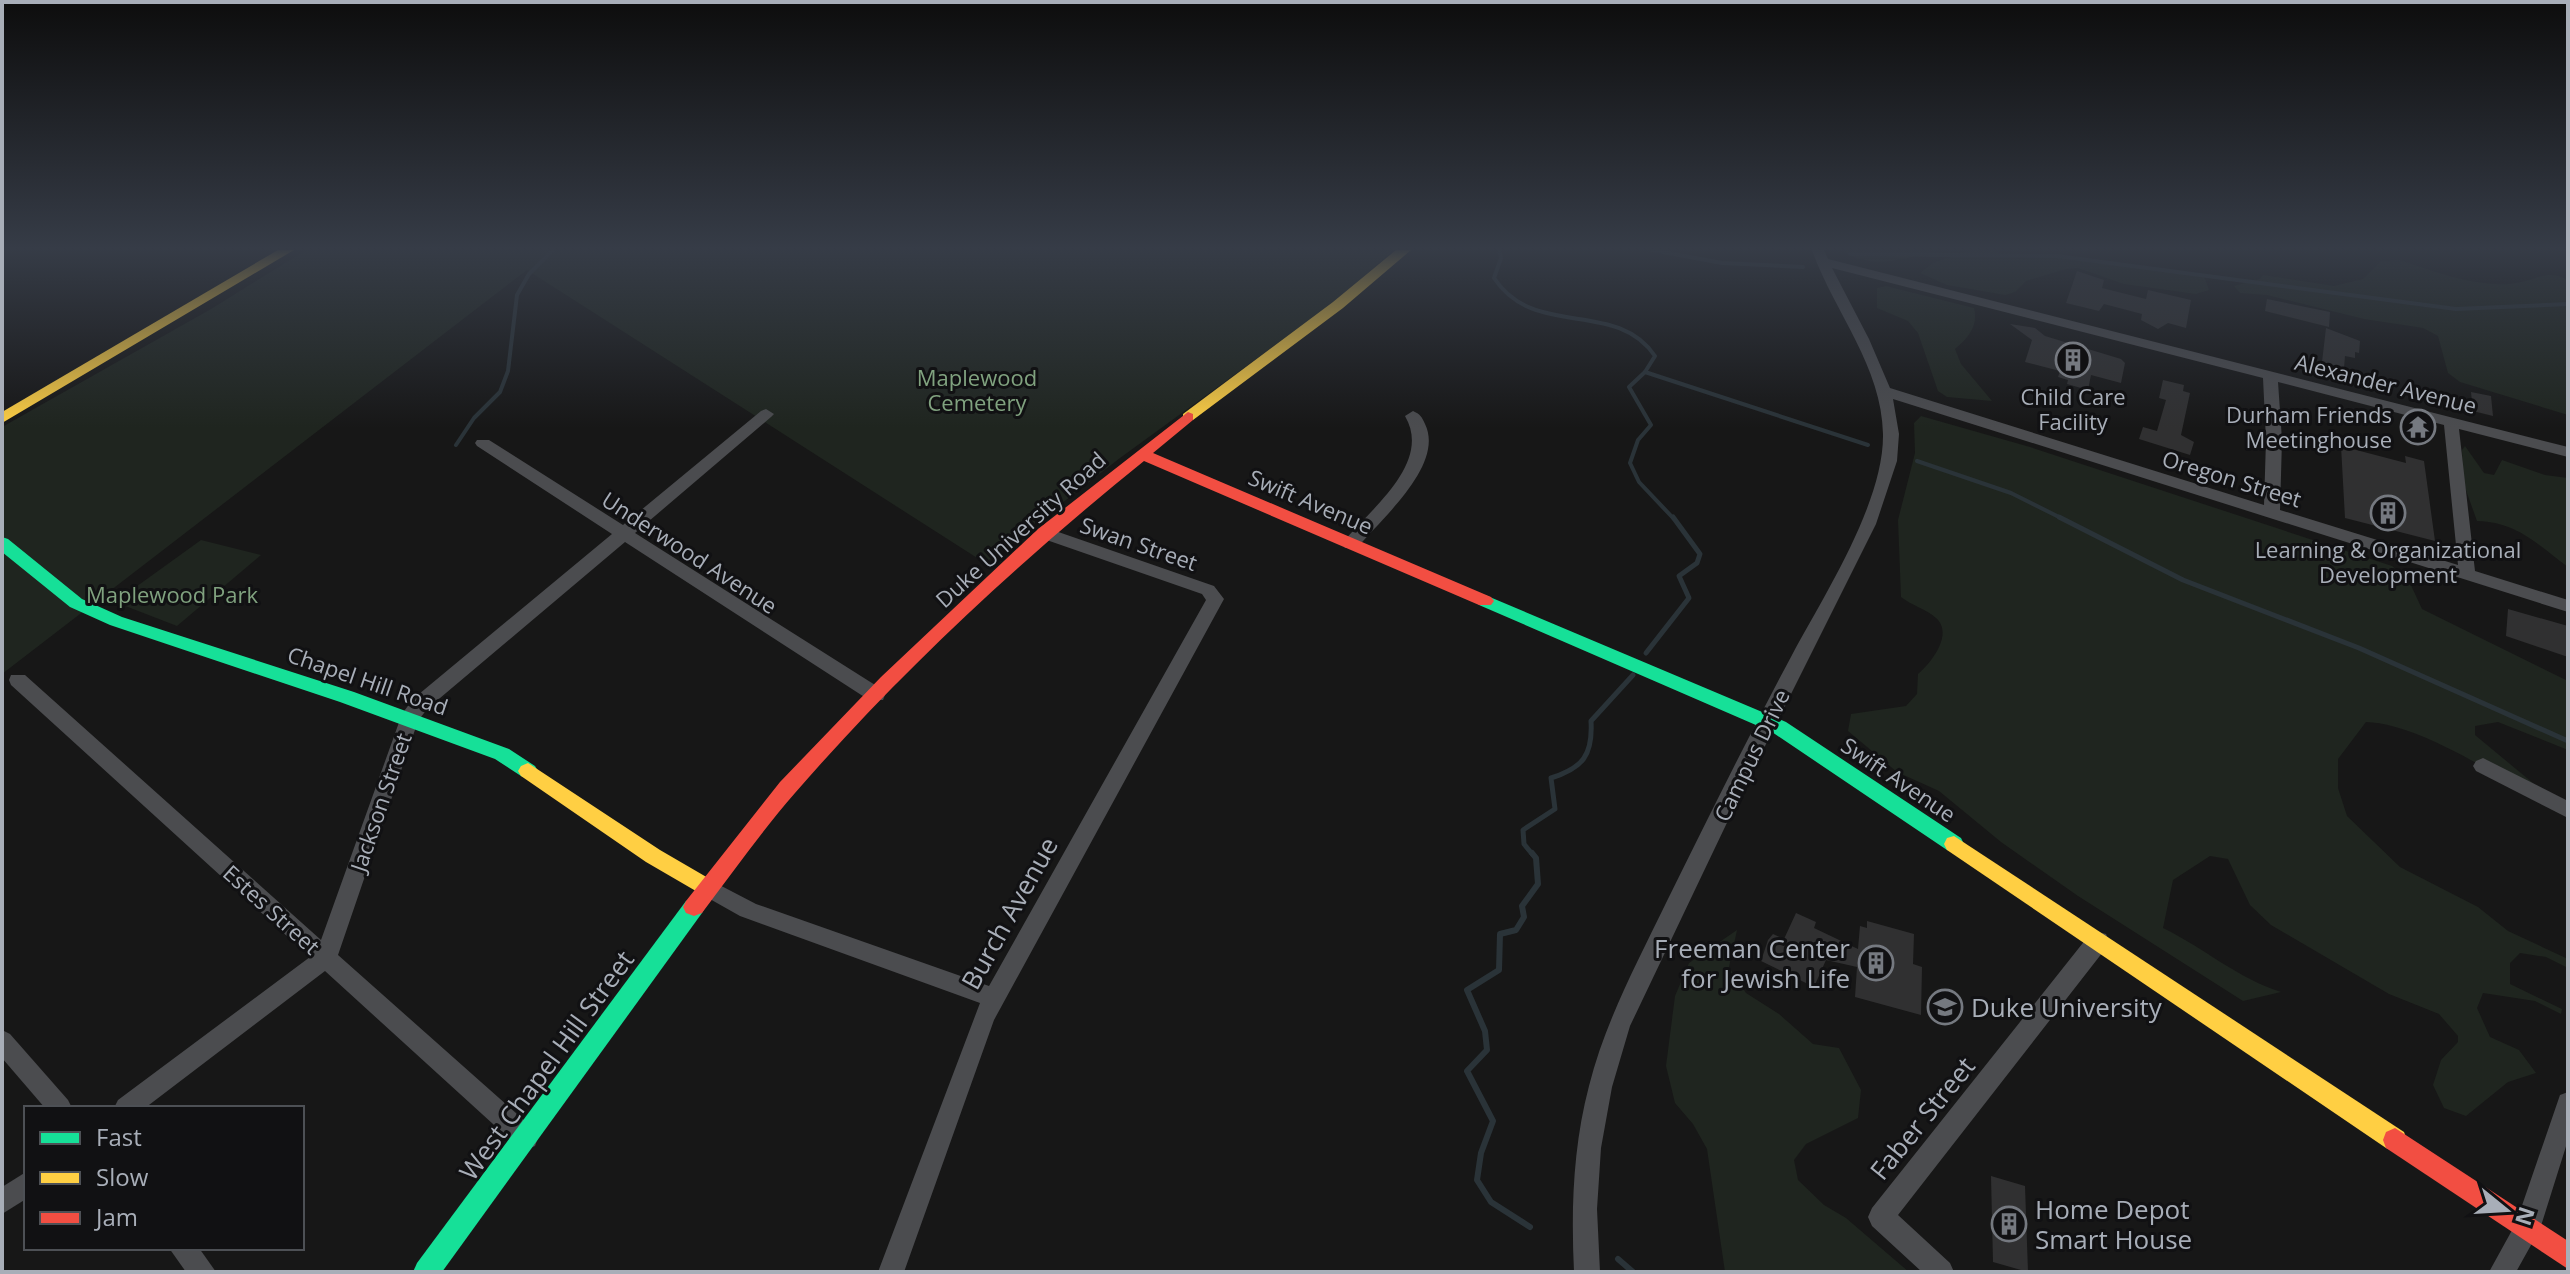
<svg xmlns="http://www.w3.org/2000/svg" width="2570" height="1274" viewBox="0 0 2570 1274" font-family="'Open Sans',sans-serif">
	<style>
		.green { fill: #1f251f }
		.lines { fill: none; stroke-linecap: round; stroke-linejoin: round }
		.stream-far2 { stroke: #2a3338; stroke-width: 4 }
		.stream-far1 { stroke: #2a3338; stroke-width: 5 }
		.stream { stroke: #2a3338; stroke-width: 6 }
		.building { fill: #303031 }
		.street { fill: #4b4c4f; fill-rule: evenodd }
		.fast { fill: #16e098; fill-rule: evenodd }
		.slow { fill: #ffcf43; fill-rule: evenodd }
		.jam { fill: #f24e42; fill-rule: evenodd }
		.labels { text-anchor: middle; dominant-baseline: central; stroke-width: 6; stroke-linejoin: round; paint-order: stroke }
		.park-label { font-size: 22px; fill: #80a27f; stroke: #111113 }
		.street-label { font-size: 22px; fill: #a8aeb8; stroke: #111113 }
		.poi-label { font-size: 22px; fill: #a8aeb8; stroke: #111113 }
		.near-street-label { font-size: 26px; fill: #a8aeb8; stroke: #111113 }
		.near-poi-label { font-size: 26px; fill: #a8aeb8; stroke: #111113; text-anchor: start }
	</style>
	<rect width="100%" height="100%" fill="#171717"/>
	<!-- green -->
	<g class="green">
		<path d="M306,250H1394L1333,303L1120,458L985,563L527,270L2,674V427L211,309Z"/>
		<path d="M1842,250H1934C1907,260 1866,270 1842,250Z"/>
		<path d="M1970,250L1995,251L2017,259L2049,256L2196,273L2204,276L2209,290L2196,294L2124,284L2078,268L2066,269L2026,281L2015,292L2005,295L1947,285L1920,273L1933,263Z"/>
		<path d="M2399,260C2435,271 2470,286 2509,284C2531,283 2547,267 2568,280V415L2460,382L2448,373L2438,336L2423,328L2364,319L2267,295L2240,293L2234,286L2260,279L2263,275L2334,286L2363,279L2381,261Z"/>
		<path d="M1886,286L1974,308C1979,326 1967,339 1955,349L1961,364L1992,401L1947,397L1938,391L1918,333L1908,321L1877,308V288Z"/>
		<path d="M1921,416L2030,447L2392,566L2409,581L2422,609L2568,681V750L2498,722L2475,726V735L2545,793L2535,795C2487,771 2419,724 2366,722L2338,759V788L2347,816L2400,867L2478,907L2508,931L2568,959V968L2546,957L2520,953L2510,963V984L2562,1009L2561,1014L2535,1001L2483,993L2477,1008L2490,1037L2519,1050L2536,1073L2508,1082L2466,1116L2444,1108L2433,1085L2441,1060L2458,1042V1036L2439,1014L2389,994L2271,925L2250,905L2228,859L2210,856L2173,880L2163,928C2204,948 2239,979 2281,992L2243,1001L2078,896L2001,842L1939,791L1897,772L1848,731L1851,714L1906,706L1917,694L1918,674C1931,663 1954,634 1936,618C1926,609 1911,605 1901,597L1898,520L1915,453L1914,423Z"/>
		<path d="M2465,446L2484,473L2494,475L2502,460L2545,475L2568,478V567C2537,544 2517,522 2477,521L2463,482L2462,450Z"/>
		<path d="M201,540L261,555L177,626L115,602Z"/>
		<path d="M1737,930L1729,967L1746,993L1779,1014L1813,1044L1839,1048L1861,1090L1858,1118L1806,1144L1794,1160L1798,1180L1824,1205L1846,1218L1909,1272H1725L1707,1149L1693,1124L1675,1103L1666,1066L1675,996L1689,963Z"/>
	</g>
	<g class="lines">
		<!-- stream-far2 -->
		<g class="stream-far2">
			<path d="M1499,250L1501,258L1494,278C1535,340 1616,298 1655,356L1645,372L1868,445"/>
			<path d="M1652,250L1722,263L1803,267"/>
			<path d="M1850,254L2057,256L2456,309L2568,304"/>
			<path d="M1645,372L1629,387L1651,425L1638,440L1630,463L1639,482L1674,519"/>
			<path d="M456,445L474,418L500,392L508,371L517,295L529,274L553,250"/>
			<path d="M1917,461L2011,493L2063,519"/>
		</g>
		<!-- stream-far1 -->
		<g class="stream-far1">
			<path d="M2059,517L2183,580L2359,648L2568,741"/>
			<path d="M1646,653L1689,598L1679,576L1697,563L1700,554L1673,517"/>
			<path d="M1533,855L1524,844L1523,830L1555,809L1551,778C1583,768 1593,755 1591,721L1633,675"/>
		</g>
		<!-- stream -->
		<g class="stream">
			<path d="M1530,1227L1491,1202L1477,1180L1481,1153L1493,1121L1467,1071L1487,1050L1485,1031L1467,990L1499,970L1500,934L1516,930L1524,917L1522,906L1538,884L1536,858L1532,853"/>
			<path d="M1618,1259L1633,1272"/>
		</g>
	</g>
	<!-- building -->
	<g class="building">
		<path d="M2077,271L2104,280L2102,288L2146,299L2148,290L2191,300L2186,328L2168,323L2158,329L2141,320L2142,314L2104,304L2099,311L2066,303Z"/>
		<path d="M2267,299L2330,312L2329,327L2265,311Z"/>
		<path d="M2010,324L2035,328L2045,336L2121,359L2125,363L2121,383L2091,375L2088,390L2067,384L2068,380L2058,377L2060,371L2025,362L2032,340Z"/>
		<path d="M2326,328L2360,341L2359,353L2355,352V358L2345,356L2344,368L2322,362Z"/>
		<path d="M2163,380L2184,385L2183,391L2190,393L2181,435L2194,442L2190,455L2139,439L2143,427L2157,431L2166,400L2159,398Z"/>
		<path d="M2471,392L2491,396L2493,416L2473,411Z"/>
		<path d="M2341,446L2406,463L2405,456L2424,461L2435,541L2345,518Z"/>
		<path d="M2508,609L2568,626V657L2506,636Z"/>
		<path d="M1796,913L1816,922L1814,928L1858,949L1860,926L1867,928V921L1914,934L1913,964L1922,967L1921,1015L1855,997L1857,967L1826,960L1814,987L1761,961L1768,940L1773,934L1784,939Z"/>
		<path d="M1991,1176L2025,1186L2028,1272L1993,1262Z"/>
	</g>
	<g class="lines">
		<!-- street -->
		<g class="street">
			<path d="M1812,250H1824L1828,259L2568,447V457L2459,429L2475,571L2568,600V612L1893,399L1899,434L1897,461L1876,524L1734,808L1630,1026L1612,1087L1601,1148L1597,1209L1600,1272H1574C1571,1209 1573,1147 1589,1086C1605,1022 1637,963 1666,903C1707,820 1748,737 1792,655C1824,595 1884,503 1883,434C1882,366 1833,310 1812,250ZM1832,268L2263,378L2266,440L2264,505L1890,388L1869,339ZM2278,382L2444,425L2458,565L2280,510L2282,440Z"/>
			<path d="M766,409L774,414L771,417L635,533L883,690L885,695L883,700H869L625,542L427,709L418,721L338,955L535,1130L538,1138L535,1146L526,1150L517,1146L325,971L145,1108H114L118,1100L310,957L11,685L9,680L11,675H25L321,940L402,714L413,699L612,534L477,446L475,443L477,440H489L623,525L761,411Z"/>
			<path d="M1413,411C1420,414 1422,417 1425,424C1445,465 1381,519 1357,548H1345L1343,544L1345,540C1373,507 1432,462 1405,416Z"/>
			<path d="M1044,527L1214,586L1224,599L994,1020L904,1272H878L980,1003L740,916L701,894L697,888L701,882L708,879L756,904L989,986L1206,600L1202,594L1038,537L1036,533L1038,529Z"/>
			<path d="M2483,758L2568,801V818L2476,771L2473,766L2476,761Z"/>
			<path d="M2098,932L2106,934L2109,941L2106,948L1898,1215L1950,1263L1954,1272H1922L1872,1226L1868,1217L1872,1208L2090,934Z"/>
			<path d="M2,1030L10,1034L68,1100L72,1108H45L2,1058Z"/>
			<path d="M2568,1092V1140L2540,1229L2516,1272H2489L2516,1223L2560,1095Z"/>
			<path d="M26,1172V1199L2,1214V1187Z"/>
			<path d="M169,1248H199L216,1272H186Z"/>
		</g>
		<!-- fast -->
		<g class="fast">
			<path d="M2,537L8,539L82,599L122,617L354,692L509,749L535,766L538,771L535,776L528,779L521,776L495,759L340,702L110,625L70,607L2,552Z"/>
			<path d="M1485,595L1786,722L1961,838L1964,844L1961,850L1954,852L1947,850L1772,732L1479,605L1476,601L1479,597Z"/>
			<path d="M694,898L702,901L705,907L702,913L442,1272H413L417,1263L686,901Z"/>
		</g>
		<!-- slow -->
		<g class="slow">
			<path d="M278,250H294L2,423V412Z"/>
			<path d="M1396,250H1411L1343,308L1193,420H1183V414L1333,302Z"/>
			<path d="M528,763L660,850L715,882L719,888L715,894L708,897L701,894L646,862L521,776L518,771L521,766Z"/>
			<path d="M1954,836L2404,1132L2407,1140L2404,1148L2395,1152L2386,1148L1947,850L1944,844L1947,838Z"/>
		</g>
		<!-- jam -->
		<g class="jam">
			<path d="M1188,412L1193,414V420L1153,453L1491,597L1494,601L1491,605H1479L1144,461C1020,561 900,672 795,793C762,831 732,873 702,913L694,916L686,913L683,907L686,901L780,782L881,677L1038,529Z"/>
			<path d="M2395,1128L2568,1241V1269L2386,1148L2383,1140L2386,1132Z"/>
		</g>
	</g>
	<!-- sky -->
	<linearGradient id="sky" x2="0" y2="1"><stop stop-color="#0d0d0d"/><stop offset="0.58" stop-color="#363c47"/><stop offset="1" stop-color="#363c47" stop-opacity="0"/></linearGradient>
	<rect width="2570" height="428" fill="url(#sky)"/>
	<!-- icons -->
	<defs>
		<g id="building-ring" transform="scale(1.8)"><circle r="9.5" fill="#111113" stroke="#757980" stroke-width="1.5"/><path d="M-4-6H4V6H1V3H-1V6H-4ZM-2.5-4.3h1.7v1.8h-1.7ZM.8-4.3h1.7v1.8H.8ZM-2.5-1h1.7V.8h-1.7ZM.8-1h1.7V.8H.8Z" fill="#757980"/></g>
		<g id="temple-ring" transform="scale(1.8)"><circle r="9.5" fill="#111113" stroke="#757980" stroke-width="1.5"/><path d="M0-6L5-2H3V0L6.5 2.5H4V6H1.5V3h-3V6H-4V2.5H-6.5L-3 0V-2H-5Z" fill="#757980"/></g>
		<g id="university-ring" transform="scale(1.8)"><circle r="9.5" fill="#111113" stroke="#757980" stroke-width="1.5"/><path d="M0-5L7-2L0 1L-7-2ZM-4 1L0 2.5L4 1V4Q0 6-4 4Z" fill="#757980"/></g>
	</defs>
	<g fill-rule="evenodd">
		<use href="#building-ring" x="2073" y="360"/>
		<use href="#temple-ring" x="2418" y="427"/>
		<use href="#building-ring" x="2388" y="513"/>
		<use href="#building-ring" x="1876" y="963"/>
		<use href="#university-ring" x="1945" y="1007"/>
		<use href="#building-ring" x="2009" y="1224"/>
	</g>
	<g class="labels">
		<!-- park labels -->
		<g class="park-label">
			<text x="977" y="377">Maplewood<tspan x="977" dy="25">Cemetery</tspan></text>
			<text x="172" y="594">Maplewood Park</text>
		</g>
		<!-- street labels -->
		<g class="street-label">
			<text transform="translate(2386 383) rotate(14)">Alexander Avenue</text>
			<text transform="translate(2232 478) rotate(17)">Oregon Street</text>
			<text transform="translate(1311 501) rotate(23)">Swift Avenue</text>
			<text transform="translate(1020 529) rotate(-42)">Duke University Road</text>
			<text transform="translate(1139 543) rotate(19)">Swan Street</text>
			<text transform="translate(690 552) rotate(33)">Underwood Avenue</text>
			<text transform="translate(368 680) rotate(19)">Chapel Hill Road</text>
			<text transform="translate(1751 755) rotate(-64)">Campus Drive</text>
			<text transform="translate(1899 779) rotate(34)">Swift Avenue</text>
			<text transform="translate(380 802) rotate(-71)">Jackson Street</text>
			<text transform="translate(272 909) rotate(42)">Estes Street</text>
		</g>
		<!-- poi labels -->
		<g class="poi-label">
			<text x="2073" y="396">Child Care<tspan x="2073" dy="25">Facility</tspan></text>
			<text x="2392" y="414" text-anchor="end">Durham Friends<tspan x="2392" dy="25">Meetinghouse</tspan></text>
			<text x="2388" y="549">Learning &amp; Organizational<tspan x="2388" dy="25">Development</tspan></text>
		</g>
		<!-- near-street labels -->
		<g class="near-street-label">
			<text transform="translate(1009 913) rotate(-61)">Burch Avenue</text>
			<text transform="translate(546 1065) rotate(-54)">West Chapel Hill Street</text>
			<text transform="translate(1922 1118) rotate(-51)">Faber Street</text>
		</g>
		<!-- near-poi labels -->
		<g class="near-poi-label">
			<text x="1850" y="948" text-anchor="end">Freeman Center<tspan x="1850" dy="30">for Jewish Life</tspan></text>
			<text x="1971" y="1007">Duke University</text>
			<text x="2035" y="1209">Home Depot<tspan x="2035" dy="30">Smart House</tspan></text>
		</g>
	</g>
	<!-- border -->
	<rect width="2570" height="1274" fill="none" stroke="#a8aeb8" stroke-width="8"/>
	<!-- legend -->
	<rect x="24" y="1106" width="280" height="144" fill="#111113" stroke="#4d5055" stroke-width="2"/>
	<rect x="40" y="1132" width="40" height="12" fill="#16e098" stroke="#4d5055" stroke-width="2"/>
	<text x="96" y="1146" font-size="24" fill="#a8aeb8">Fast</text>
	<rect x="40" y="1172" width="40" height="12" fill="#ffcf43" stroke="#4d5055" stroke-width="2"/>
	<text x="96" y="1186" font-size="24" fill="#a8aeb8">Slow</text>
	<rect x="40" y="1212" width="40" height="12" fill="#f24e42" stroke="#4d5055" stroke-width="2"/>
	<text x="96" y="1226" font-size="24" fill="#a8aeb8">Jam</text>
	<!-- north arrow -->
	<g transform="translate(2506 1210) rotate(108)" stroke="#111113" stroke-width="6" paint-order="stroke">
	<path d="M0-6L14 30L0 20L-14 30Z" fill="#a8aeb8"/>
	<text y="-12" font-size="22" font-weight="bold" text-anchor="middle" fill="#a8aeb8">N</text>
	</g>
</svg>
